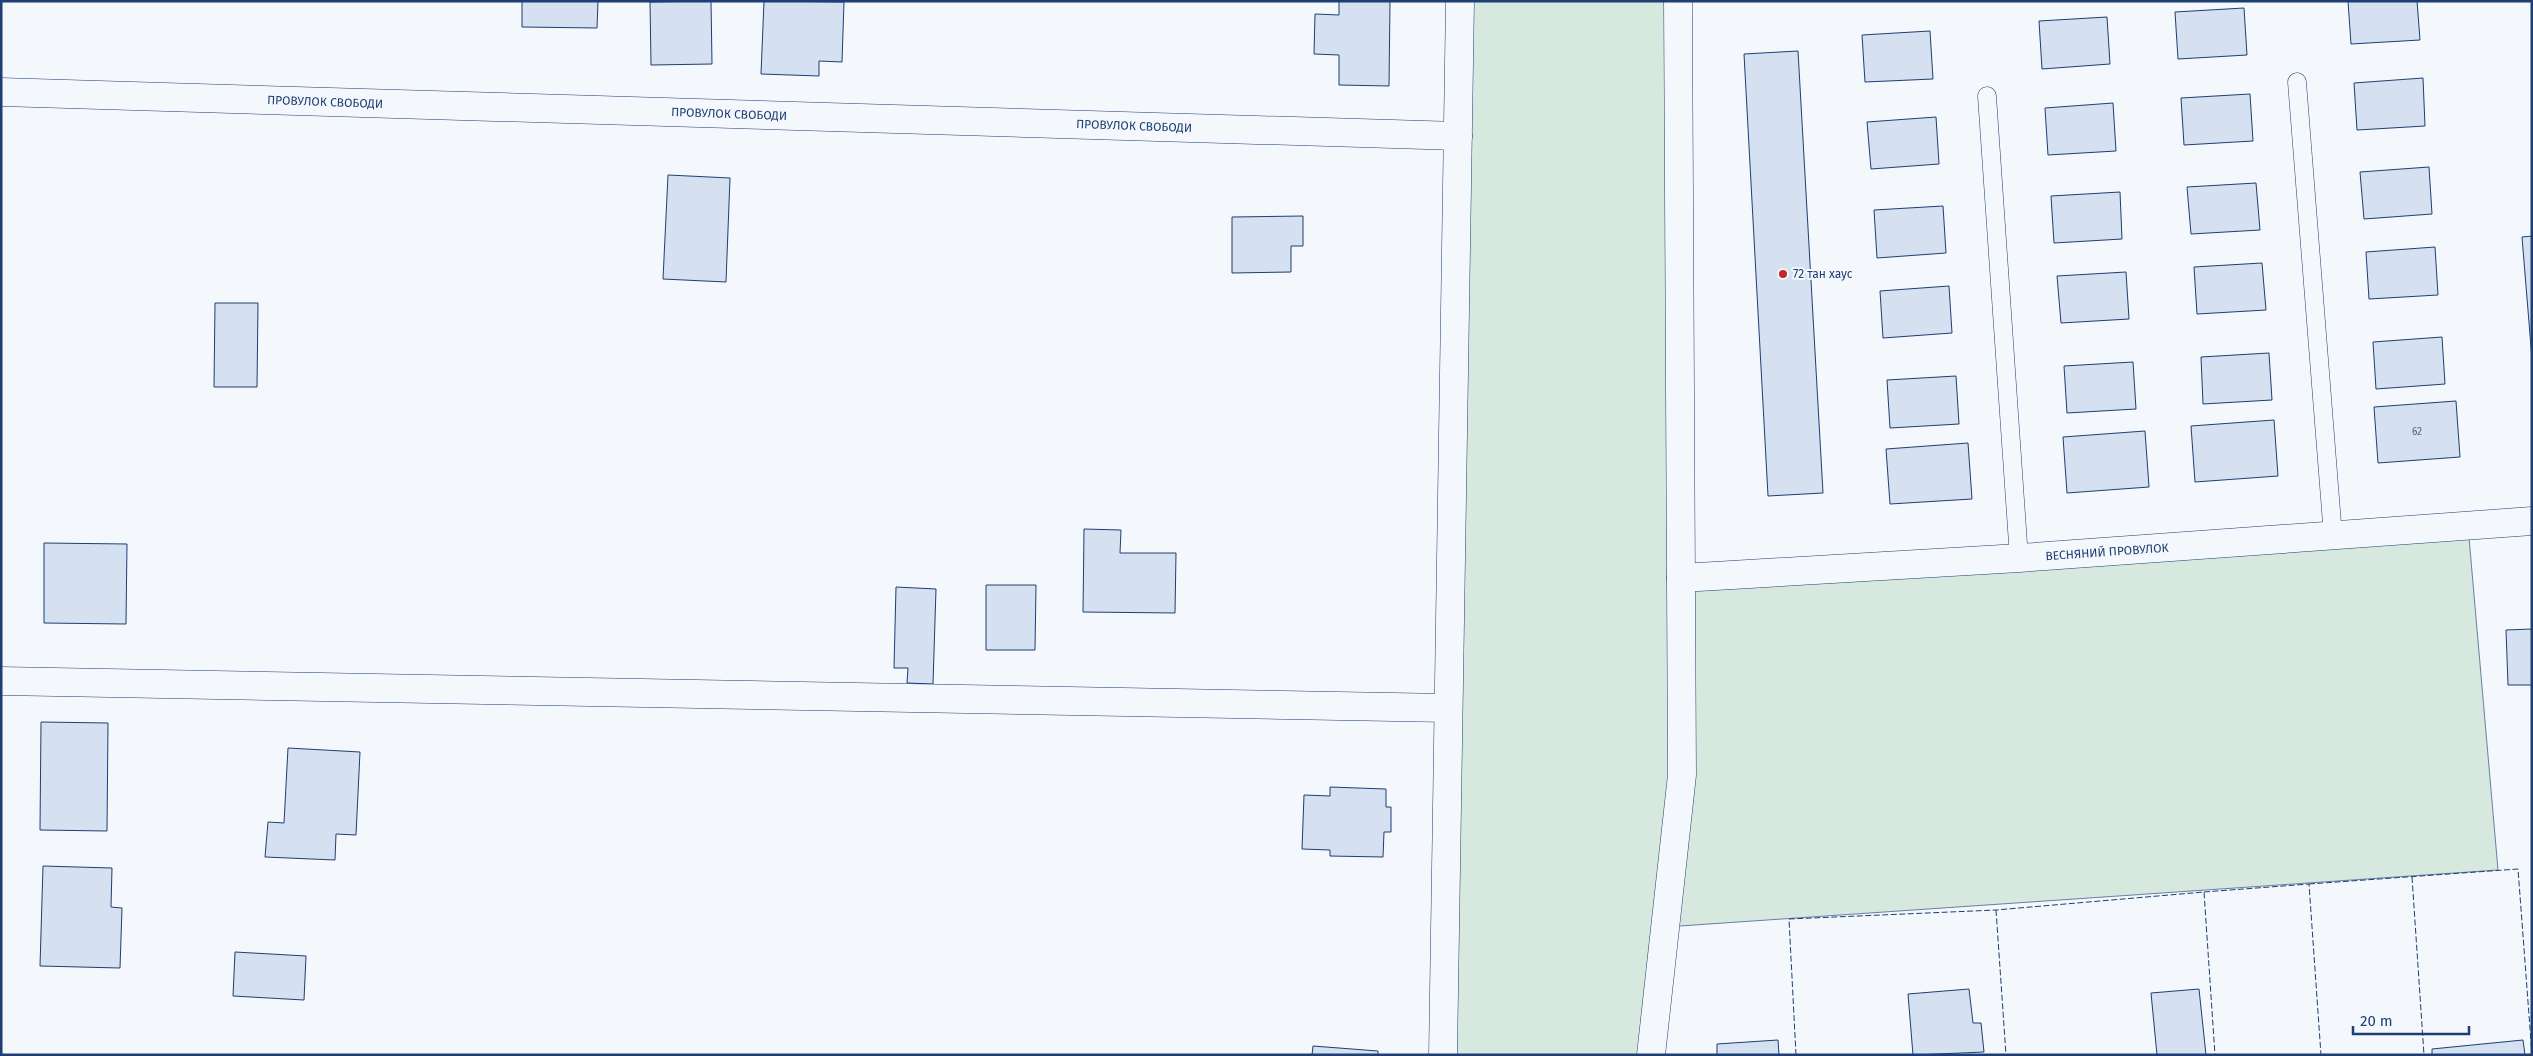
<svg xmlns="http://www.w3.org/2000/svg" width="2533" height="1056" viewBox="0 0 2533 1056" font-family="'Fira Sans',sans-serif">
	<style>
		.green { fill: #d7e8df; stroke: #687fa3 }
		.building { fill: #d5e0f0; stroke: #1d3f73 }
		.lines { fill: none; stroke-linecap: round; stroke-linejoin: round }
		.service-casing { stroke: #1d3f73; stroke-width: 19 }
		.minor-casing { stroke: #1d3f73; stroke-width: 29 }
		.service { stroke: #f4f7fb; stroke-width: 18 }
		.minor { stroke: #f4f7fb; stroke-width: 28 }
		.fence { stroke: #1d3f73; stroke-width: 1; stroke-dasharray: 6 2.5; stroke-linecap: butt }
		.poi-dot { fill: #c62828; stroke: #f4f7fb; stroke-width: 2 }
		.labels { text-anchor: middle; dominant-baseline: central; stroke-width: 4; stroke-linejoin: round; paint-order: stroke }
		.number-label { font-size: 10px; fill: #4b6792 }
		.street-label { font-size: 12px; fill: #1d3f73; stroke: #f4f7fb }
		.poi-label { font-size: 12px; fill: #1d3f73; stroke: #f4f7fb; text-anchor: start }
	</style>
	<rect width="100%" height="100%" fill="#f4f7fb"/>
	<!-- green -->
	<path class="green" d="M1460,1H1678L1681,578L2468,526L2498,870L1665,927L1651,1055H1443Z"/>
	<!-- building -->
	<g class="building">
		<path d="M522,1H598L597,28L522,27Z"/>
		<path d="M711,1L712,64L651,65L650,2Z"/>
		<path d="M764,1L844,2L842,62L819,61V76L761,74Z"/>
		<path d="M1339,1H1390L1389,86L1339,85V55L1314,54L1315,14L1339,15Z"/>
		<path d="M2348,1H2417L2420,40L2351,44Z"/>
		<path d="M2244,8L2247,55L2178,59L2175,12Z"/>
		<path d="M2107,17L2110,64L2042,69L2039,21Z"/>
		<path d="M1930,31L1933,79L1865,82L1862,35Z"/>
		<path d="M1798,51L1823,493L1768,496L1744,54Z"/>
		<path d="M2423,78L2425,126L2357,130L2354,83Z"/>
		<path d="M2250,94L2253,141L2184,145L2181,98Z"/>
		<path d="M2113,103L2116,151L2048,155L2045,108Z"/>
		<path d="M1936,117L1939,164L1871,169L1867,122Z"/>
		<path d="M2429,167L2432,214L2364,219L2360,172Z"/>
		<path d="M668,175L730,178L726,282L663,279Z"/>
		<path d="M2256,183L2260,230L2191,234L2187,187Z"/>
		<path d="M2120,192L2122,239L2054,243L2051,196Z"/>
		<path d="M1943,206L1946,253L1877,258L1874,210Z"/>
		<path d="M1303,216V246H1291V272L1232,273V217Z"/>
		<path d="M2532,236V359L2522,237Z"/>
		<path d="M2435,247L2438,295L2369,299L2366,252Z"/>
		<path d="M2262,263L2266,310L2197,314L2194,267Z"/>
		<path d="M2126,272L2129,319L2061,323L2057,276Z"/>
		<path d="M1949,286L1952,333L1883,338L1880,291Z"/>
		<path d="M215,303H258L257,387H214Z"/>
		<path d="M2442,337L2445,384L2376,389L2373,342Z"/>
		<path d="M2269,353L2272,400L2203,404L2201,357Z"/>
		<path d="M2133,362L2136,409L2067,413L2064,366Z"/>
		<path d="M1956,376L1959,424L1890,428L1887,380Z"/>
		<path d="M2456,401L2460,457L2378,463L2374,407Z"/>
		<path d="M2274,420L2278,476L2195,482L2191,426Z"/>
		<path d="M2145,431L2149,487L2067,493L2063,437Z"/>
		<path d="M1968,443L1972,499L1890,504L1886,449Z"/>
		<path d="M1084,529L1121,530L1120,553H1176L1175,613L1083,612Z"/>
		<path d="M44,543L127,544L126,624L44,623Z"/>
		<path d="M986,585H1036L1035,650H986Z"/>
		<path d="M896,587L936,589L933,684L907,683L908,668H894Z"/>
		<path d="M2532,629V685H2508L2506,630Z"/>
		<path d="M41,722L108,723L107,831L40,830Z"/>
		<path d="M288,748L360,752L356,835L336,834L335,860L265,857L268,822L284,823Z"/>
		<path d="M1330,787L1386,789V807H1391V832H1384L1383,857L1330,856V850L1302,849L1304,795L1330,796Z"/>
		<path d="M43,866L112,868L111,907L122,908L120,968L40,966Z"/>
		<path d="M235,952L306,956L304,1000L233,996Z"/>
		<path d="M1969,989L1973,1023H1981L1984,1052L1913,1055L1908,994Z"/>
		<path d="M2199,989L2206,1055H2157L2151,993Z"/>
		<path d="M1778,1040L1779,1055H1717V1044Z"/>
		<path d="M2523,1040L2525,1055H2432V1049Z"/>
		<path d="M1313,1046L1378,1051V1055H1312Z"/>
	</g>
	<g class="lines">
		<!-- service casing -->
		<g class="service-casing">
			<g id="service">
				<path d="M2297,82L2333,536"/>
				<path d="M1987,96L2019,558"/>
			</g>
		</g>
		<!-- minor casing -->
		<g class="minor-casing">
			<g id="minor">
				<path d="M1,92L1458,136"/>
				<path d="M1681,578L2019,558L2532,521"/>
				<path d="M1,681L1448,708"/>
				<path d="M1443,1055L1460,1"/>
				<path d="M1651,1055L1682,775L1678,1"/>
			</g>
		</g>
		<!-- service -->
		<use href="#service" class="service"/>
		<!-- minor -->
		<use href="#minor" class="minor"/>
		<!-- fence -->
		<g class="fence">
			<path d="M2412,877L2424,1055"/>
			<path d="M2309,884L2518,869L2532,1055"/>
			<path d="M2204,892L2309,884L2321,1055"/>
			<path d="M1996,910L2006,1055"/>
			<path d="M1796,1055L1789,919L1996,910L2204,892L2215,1055"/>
		</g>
	</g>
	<!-- markers -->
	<circle class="poi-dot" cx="1783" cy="274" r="5"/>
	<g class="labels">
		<!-- number labels -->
		<g class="number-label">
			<text x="2417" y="432">62</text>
		</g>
		<!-- street labels -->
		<g class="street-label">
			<text transform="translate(325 102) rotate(2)">ПРОВУЛОК СВОБОДИ</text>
			<text transform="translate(729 114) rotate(2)">ПРОВУЛОК СВОБОДИ</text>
			<text transform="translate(1134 126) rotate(2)">ПРОВУЛОК СВОБОДИ</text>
			<text transform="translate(2107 552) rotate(-4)">ВЕСНЯНИЙ ПРОВУЛОК</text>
		</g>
		<!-- poi labels -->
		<g class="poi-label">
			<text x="1793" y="274">72 тан хаус</text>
		</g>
	</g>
	<!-- border -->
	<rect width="2533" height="1056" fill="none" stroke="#1d3f73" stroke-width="5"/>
	<!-- scale -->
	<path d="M2353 1026v8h116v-8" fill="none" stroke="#1d3f73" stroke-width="2.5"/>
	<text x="2360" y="1026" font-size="15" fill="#1d3f73" stroke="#f4f7fb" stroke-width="4" paint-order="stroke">20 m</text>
</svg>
